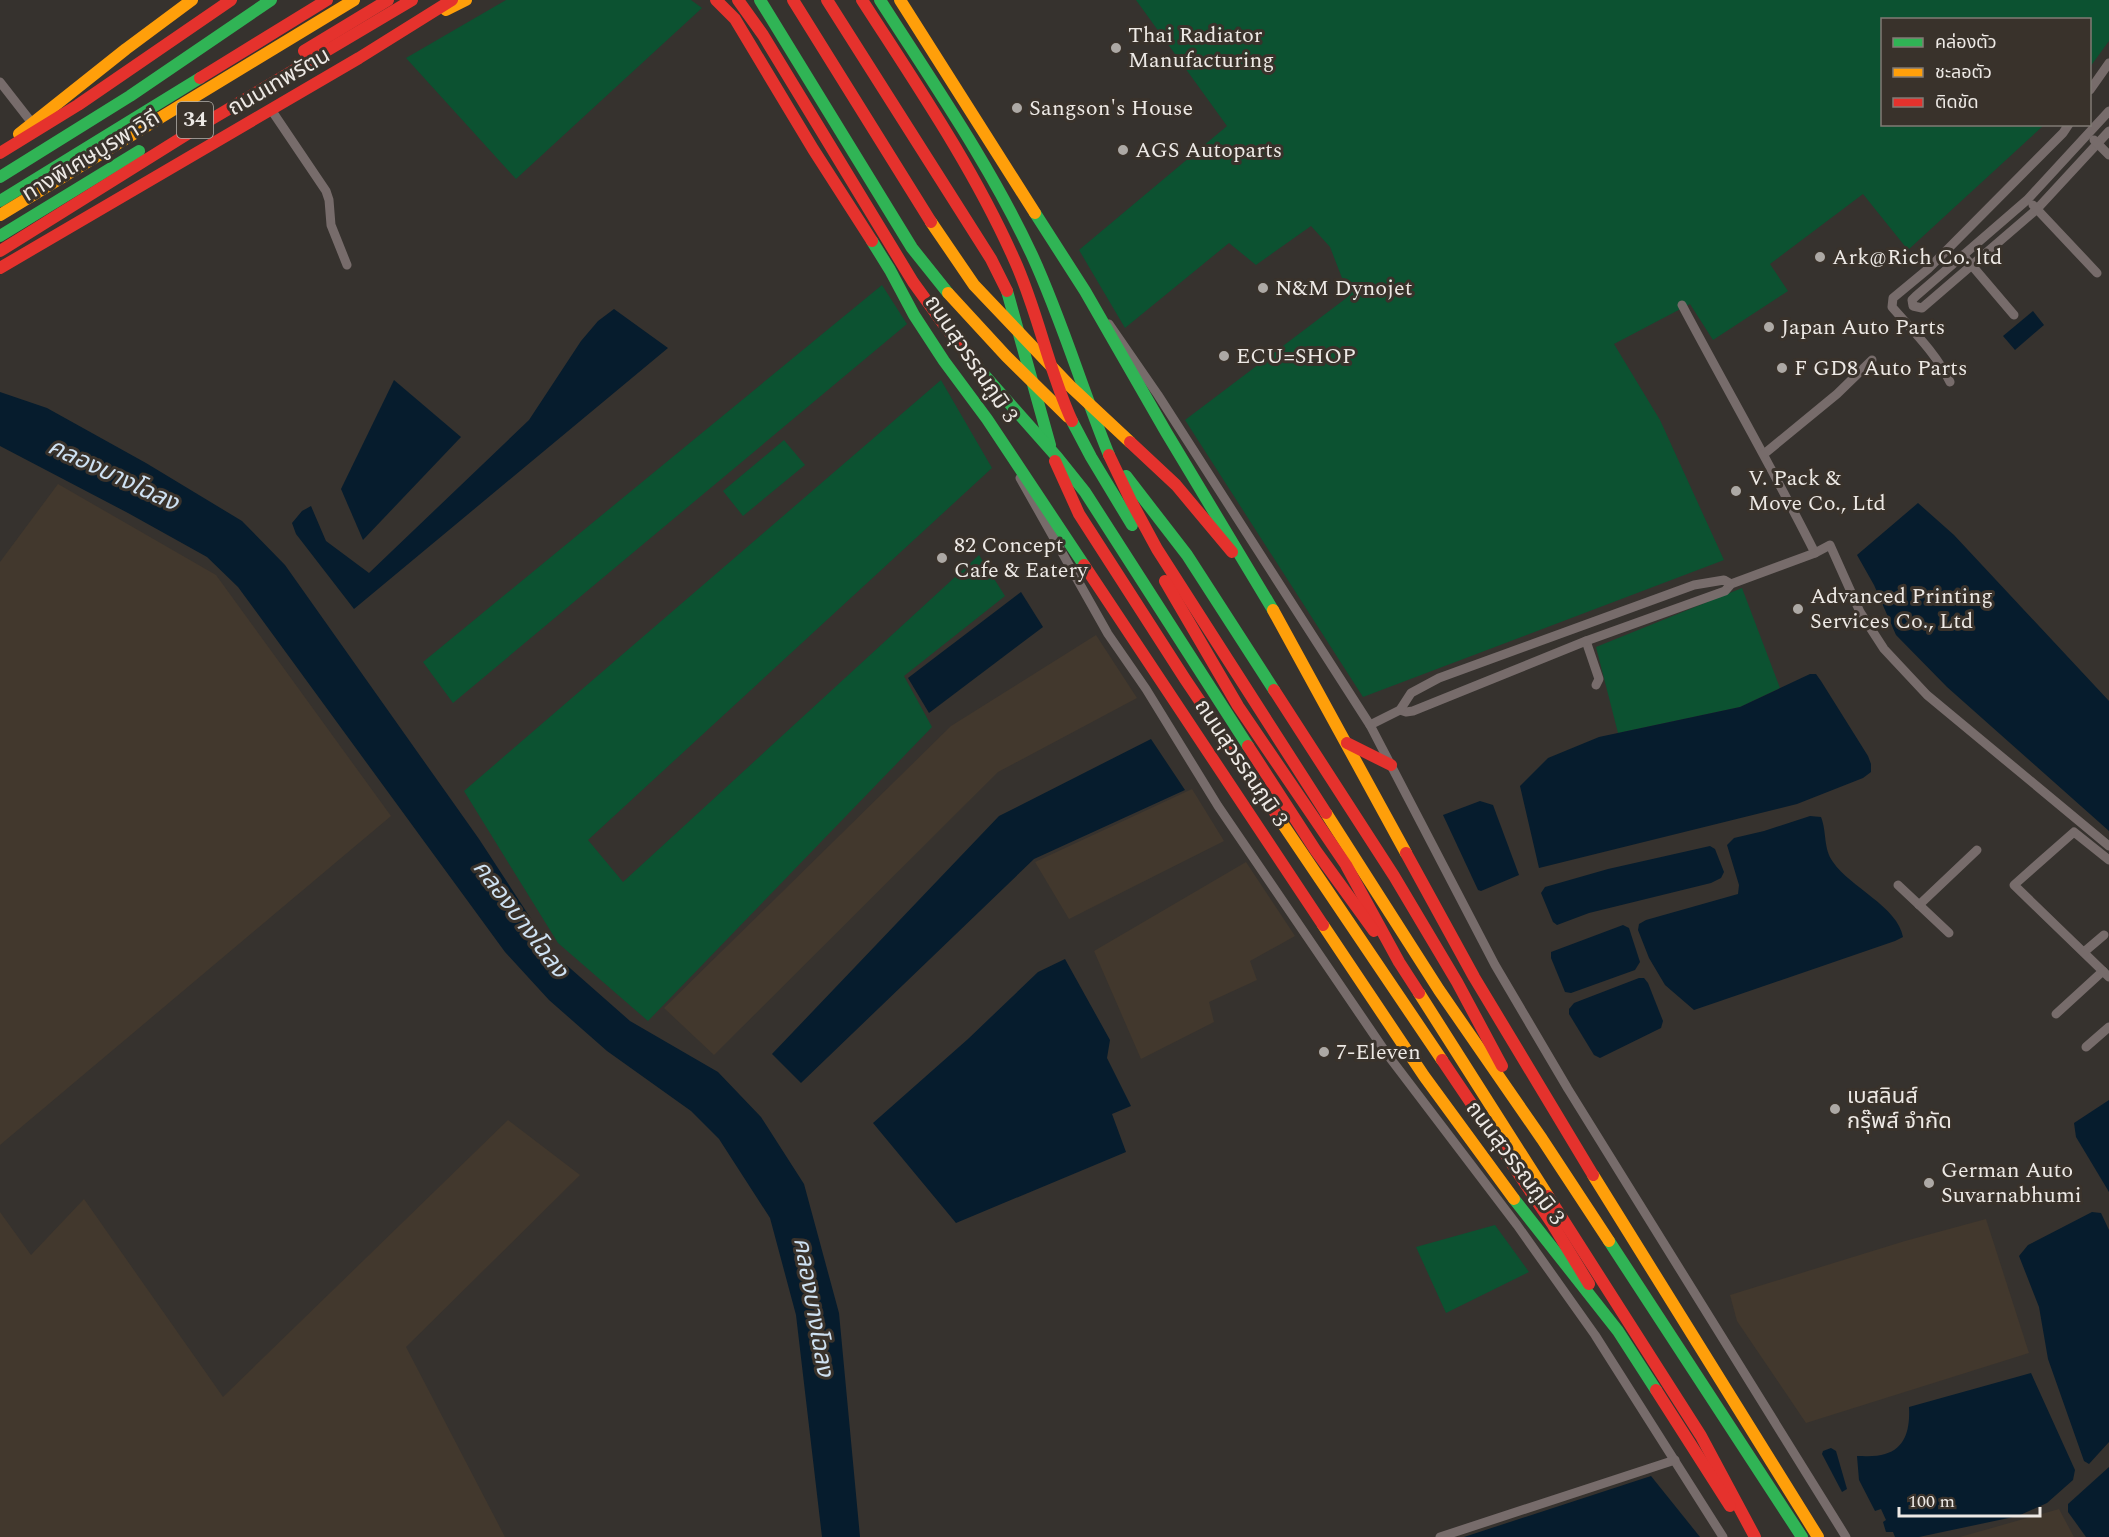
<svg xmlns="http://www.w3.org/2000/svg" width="2109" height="1537" viewBox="0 0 2109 1537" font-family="Spectral,'Noto Sans Thai',serif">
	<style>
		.built { fill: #42382d }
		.green { fill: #0c5231 }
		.water { fill: #061c2d }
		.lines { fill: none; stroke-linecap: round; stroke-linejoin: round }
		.street { stroke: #776c6b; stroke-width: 9 }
		.fast { stroke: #30b455; stroke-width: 12 }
		.slow { stroke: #ff9f0a; stroke-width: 12 }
		.jam { stroke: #e5322d; stroke-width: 12 }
		.poi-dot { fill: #ada9a5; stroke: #39322b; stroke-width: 2 }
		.labels { text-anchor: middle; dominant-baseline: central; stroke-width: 6; stroke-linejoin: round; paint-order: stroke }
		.shield { fill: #39322b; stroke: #b7b2ad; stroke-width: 1.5 }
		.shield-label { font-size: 21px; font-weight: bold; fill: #ede9e5 }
		.poi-label { font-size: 22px; fill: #ede9e5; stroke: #39322b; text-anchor: start }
		.street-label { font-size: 22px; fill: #ede9e5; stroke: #39322b }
		.water-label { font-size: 24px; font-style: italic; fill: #cee1f2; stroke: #39322b }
	</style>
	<rect width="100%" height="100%" fill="#36322e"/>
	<!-- built -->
	<g class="built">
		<path d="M58,484L216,575L391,816L0,1145V562Z"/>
		<path d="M1096,635L1137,698L998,772L714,1055L664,1008L951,726Z"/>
		<path d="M1192,789L1224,841L1069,919L1035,862Z"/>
		<path d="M1246,862L1295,936L1250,961L1257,980L1209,1002L1214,1022L1141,1059L1094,951Z"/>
		<path d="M508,1120L580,1175L406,1347L505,1537H0V1212L31,1255L84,1199L223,1397Z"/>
		<path d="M1986,1219L2029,1353L1806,1423L1737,1321L1730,1295L1905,1241Z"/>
		<path d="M2059,1509L2074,1537H1960Z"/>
	</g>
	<!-- green -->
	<g class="green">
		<path d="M506,0H691L702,8L516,179L406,58Z"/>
		<path d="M1136,0H2109V41L2090,67V20H1882V124L2044,125L1908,250L1863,194L1770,264L1788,291L1713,340L1690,304L1614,344L1660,420L1724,560L1363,697L1185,420L1349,296L1330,247L1311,226L1256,265L1229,243L1125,328L1079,250L1227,126Z"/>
		<path d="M882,285L907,324L453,703L423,662Z"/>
		<path d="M941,380L992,468L588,840L623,882L979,555L1005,596L904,676L932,727L648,1021L558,943L464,791Z"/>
		<path d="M784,440L805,465L743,516L723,491Z"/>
		<path d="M1742,588L1780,688L1740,707L1618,733L1596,647Z"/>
		<path d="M1495,1225L1529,1272L1446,1313L1416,1247Z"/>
	</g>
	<!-- water -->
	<g class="water">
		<path d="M614,309L668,348L354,609L296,534L292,523L302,511L311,506L326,541L369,573L529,420L581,341L598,321Z"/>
		<path d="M2033,311L2044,325L2015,350L2003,336Z"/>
		<path d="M394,380L461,437L363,540L341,489Z"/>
		<path d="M0,392L47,408L146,463L242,521L285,565L479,839L554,954L630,1021L718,1072L761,1117L804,1184L839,1313L860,1537H822L796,1315L770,1218L719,1139L691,1111L607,1051L549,1000L505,952L238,587L207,557L128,513L0,446Z"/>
		<path d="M1918,503L1954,535L2109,701V831L1947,687L1896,635L1874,585L1857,555Z"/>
		<path d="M1021,592L1043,627L929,713L908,678Z"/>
		<path d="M1810,674H1816L1821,681L1868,756L1871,764V772L1863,778L1797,804L1539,868L1520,786L1548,758L1599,737L1740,707Z"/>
		<path d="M1151,739L1185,790L1034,859L801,1083L772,1054L999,816Z"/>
		<path d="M1480,801L1493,805L1519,875L1481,891L1478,890L1443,815Z"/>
		<path d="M1810,816L1821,817C1827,832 1823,848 1833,862C1850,887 1898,907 1903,937L1895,941L1694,1010L1665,985L1649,958L1638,930L1639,924L1646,920L1738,894L1739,885L1727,845L1734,838L1764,831Z"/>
		<path d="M1710,846L1715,849L1724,872L1721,878L1711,883L1589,913L1557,925L1553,922L1541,893L1545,887L1608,869Z"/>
		<path d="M1623,925L1629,928L1640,962L1635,970L1571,993L1565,992L1551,958V952Z"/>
		<path d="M1065,959L1110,1040L1107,1058L1131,1106L1112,1114L1126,1152L956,1223L873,1123L968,1039L1038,972Z"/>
		<path d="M1639,978H1644L1648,983L1663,1021L1661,1028L1600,1058L1594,1055L1569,1014V1009L1574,1003Z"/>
		<path d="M2109,1100V1192L2076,1137L2074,1123Z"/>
		<path d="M2092,1212L2101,1213L2109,1230V1442L2089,1464L2084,1461L2048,1359L2039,1307L2019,1256L2028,1245Z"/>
		<path d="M2031,1373L2075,1470L2073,1480L2047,1503L2018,1516L1919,1537H1895L1893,1532H1886L1883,1522L1886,1520L1881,1509L1875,1511L1859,1480L1857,1456C1865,1456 1877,1457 1885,1454C1907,1448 1910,1426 1909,1407Z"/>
		<path d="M1831,1448L1836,1451L1847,1489L1842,1492L1822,1454L1823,1451Z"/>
		<path d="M2109,1467V1537H2086L2068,1512V1504Z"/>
		<path d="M1651,1476L1700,1537H1464Z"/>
	</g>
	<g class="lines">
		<!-- street -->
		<g class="street">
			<path d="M0,82L32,123"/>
			<path d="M2090,90L2109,63"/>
			<path d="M272,111L326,191L329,200L331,225L347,265"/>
			<path d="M2109,111L2027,200L1916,296L1912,300L1913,306L1922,308L2037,209L2109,131"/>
			<path d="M2094,140L2109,155"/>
			<path d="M2033,205L2097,273"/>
			<path d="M1963,255L2014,315"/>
			<path d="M1682,305C1726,388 1773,469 1815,553"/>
			<path d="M1109,324L1158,395L1370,725L1495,965L1568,1089L1846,1537"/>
			<path d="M1950,382C1936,353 1913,331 1892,307L1893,298L1928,269L2063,133L2069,124"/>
			<path d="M1764,454L1837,394L1872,360"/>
			<path d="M1020,478L1108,634L1146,689L1218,806L1387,1054L1517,1225L1595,1335L1723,1537"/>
			<path d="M1586,641L1599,679L1596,685"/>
			<path d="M1400,710L1406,712L1413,711L1586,641L1725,591L1731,584L1815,553L1830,545L1860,612L1884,649L1927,695L2109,846"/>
			<path d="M1370,725L1400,710L1411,693L1439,678L1694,585L1724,580L1731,584"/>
			<path d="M2109,860L2074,832L2014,885L2109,977"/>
			<path d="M1898,885L1949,933"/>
			<path d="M1919,905L1977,850"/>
			<path d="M2084,952L2104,935"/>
			<path d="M2056,1014L2103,971"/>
			<path d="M2086,1047L2109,1027"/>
			<path d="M1440,1537L1675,1460"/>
		</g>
		<!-- fast -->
		<g class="fast">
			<path d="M760,0L912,248L948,293"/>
			<path d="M880,0C933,83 990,165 1032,255C1062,320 1082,389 1109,455"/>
			<path d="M0,177L130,96L271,0"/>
			<path d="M0,201L200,78"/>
			<path d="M1035,213L1085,291L1166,432L1273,610"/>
			<path d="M0,236L139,151"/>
			<path d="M872,241L890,270L914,315L944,361L987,419L1084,565"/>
			<path d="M1007,291L1050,445"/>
			<path d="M972,361L1057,457L1085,492L1248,746"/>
			<path d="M1072,421L1091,457L1132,525"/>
			<path d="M1126,476L1187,555L1274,690"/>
			<path d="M1514,1199L1618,1331L1656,1390"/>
			<path d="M1609,1241L1802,1537"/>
		</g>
		<!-- slow -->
		<g class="slow">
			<path d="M900,0L1035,213"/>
			<path d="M446,10L466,0"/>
			<path d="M19,134L126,49L192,0"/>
			<path d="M0,215L354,0"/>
			<path d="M931,222L974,285L1070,386L1130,442"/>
			<path d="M948,293L1006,356L1068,417"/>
			<path d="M1273,610L1406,853"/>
			<path d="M1326,813L1439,990L1542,1139L1609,1241"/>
			<path d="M1280,820L1442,1060"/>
			<path d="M1323,925L1424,1076L1514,1199"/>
			<path d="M1419,993L1548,1196"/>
			<path d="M1593,1175L1818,1537"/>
		</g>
		<!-- jam -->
		<g class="jam">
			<path d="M716,0L735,19L813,149L872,241"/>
			<path d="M738,0L763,35L913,282L947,329L972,361"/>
			<path d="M793,0L931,222"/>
			<path d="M827,0L991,259L1007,291"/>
			<path d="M862,0C916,84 973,167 1014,259C1038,311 1048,369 1072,421"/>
			<path d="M304,51L388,0"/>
			<path d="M200,78L327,0"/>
			<path d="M0,153L78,105L231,0"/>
			<path d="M0,251L205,123L412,0"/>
			<path d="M0,268L359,58L452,0"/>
			<path d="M1130,442L1176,485L1232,552"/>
			<path d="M1109,455L1131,501L1157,549L1326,813"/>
			<path d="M1055,461L1079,514L1185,679L1280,820"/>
			<path d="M1084,565L1323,925"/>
			<path d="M1165,581L1238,706L1346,865L1399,962L1419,993"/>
			<path d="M1274,690L1394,876L1457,982L1502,1066"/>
			<path d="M1347,743L1391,765"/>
			<path d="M1248,746L1316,851L1374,931"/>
			<path d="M1406,853L1474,977L1593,1175"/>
			<path d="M1442,1060L1553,1225L1589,1284"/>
			<path d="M1548,1196L1701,1436L1755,1537"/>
			<path d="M1656,1390L1730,1506"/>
		</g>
	</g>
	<!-- markers -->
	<g class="poi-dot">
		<circle cx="1116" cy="48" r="6"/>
		<circle cx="1017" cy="108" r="6"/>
		<circle cx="1123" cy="150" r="6"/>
		<circle cx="1820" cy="257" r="6"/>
		<circle cx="1263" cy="288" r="6"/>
		<circle cx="1769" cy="327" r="6"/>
		<circle cx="1224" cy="356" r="6"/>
		<circle cx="1782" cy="368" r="6"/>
		<circle cx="1736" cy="491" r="6"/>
		<circle cx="942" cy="558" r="6"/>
		<circle cx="1798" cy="609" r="6"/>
		<circle cx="1324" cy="1052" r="6"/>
		<circle cx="1835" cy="1109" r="6"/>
		<circle cx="1929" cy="1183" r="6"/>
	</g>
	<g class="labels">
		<!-- shield labels -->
		<rect class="shield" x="177" y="102" width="36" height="36" rx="4.5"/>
		<g class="shield-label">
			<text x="195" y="120">34</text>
		</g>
		<!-- poi labels -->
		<g class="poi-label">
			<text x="1128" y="35">Thai Radiator<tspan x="1128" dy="25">Manufacturing</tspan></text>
			<text x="1029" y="108">Sangson's House</text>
			<text x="1135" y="150">AGS Autoparts</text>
			<text x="1832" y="257">Ark@Rich Co. ltd</text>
			<text x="1275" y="288">N&amp;M Dynojet</text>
			<text x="1781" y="327">Japan Auto Parts</text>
			<text x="1236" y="356">ECU=SHOP</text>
			<text x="1794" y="368">F GD8 Auto Parts</text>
			<text x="1748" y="478">V. Pack &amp;<tspan x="1748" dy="25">Move Co., Ltd</tspan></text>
			<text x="954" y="545">82 Concept<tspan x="954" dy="25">Cafe &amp; Eatery</tspan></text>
			<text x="1810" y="596">Advanced Printing<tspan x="1810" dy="25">Services Co., Ltd</tspan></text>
			<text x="1336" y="1052">7-Eleven</text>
			<text x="1847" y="1096">เบสลินส์<tspan x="1847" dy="25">กรุ๊พส์ จำกัด</tspan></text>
			<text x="1941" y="1170">German Auto<tspan x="1941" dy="25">Suvarnabhumi</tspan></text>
		</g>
		<!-- street labels -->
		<g class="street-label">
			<text transform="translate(279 82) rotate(-30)">ถนนเทพรัตน</text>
			<text transform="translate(91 156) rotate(-31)">ทางพิเศษบูรพาวิถี</text>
			<text transform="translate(971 359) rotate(56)">ถนนสุวรรณภูมิ 3</text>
			<text transform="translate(1241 763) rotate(56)">ถนนสุวรรณภูมิ 3</text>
			<text transform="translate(1515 1163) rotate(53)">ถนนสุวรรณภูมิ 3</text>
		</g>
		<!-- water labels -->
		<g class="water-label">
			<text transform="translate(113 475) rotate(25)">คลองบางโฉลง</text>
			<text transform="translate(520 919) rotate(53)">คลองบางโฉลง</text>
			<text transform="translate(813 1307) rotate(80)">คลองบางโฉลง</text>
		</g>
	</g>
	<!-- legend -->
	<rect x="1881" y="18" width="210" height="108" fill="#39322b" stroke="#817b75" stroke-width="1.5"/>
	<rect x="1893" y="38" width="30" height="9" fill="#30b455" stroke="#817b75" stroke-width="1.5"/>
	<text x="1935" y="48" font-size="18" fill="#ede9e5">คล่องตัว</text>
	<rect x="1893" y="68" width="30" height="9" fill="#ff9f0a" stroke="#817b75" stroke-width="1.5"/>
	<text x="1935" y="78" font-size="18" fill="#ede9e5">ชะลอตัว</text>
	<rect x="1893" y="98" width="30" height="9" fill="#e5322d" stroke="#817b75" stroke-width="1.5"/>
	<text x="1935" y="108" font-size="18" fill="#ede9e5">ติดขัด</text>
	<!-- scale -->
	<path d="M1899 1507v9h141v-9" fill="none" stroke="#ede9e5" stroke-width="3"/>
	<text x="1908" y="1507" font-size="18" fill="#ede9e5" stroke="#39322b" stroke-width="4.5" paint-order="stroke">100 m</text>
</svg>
